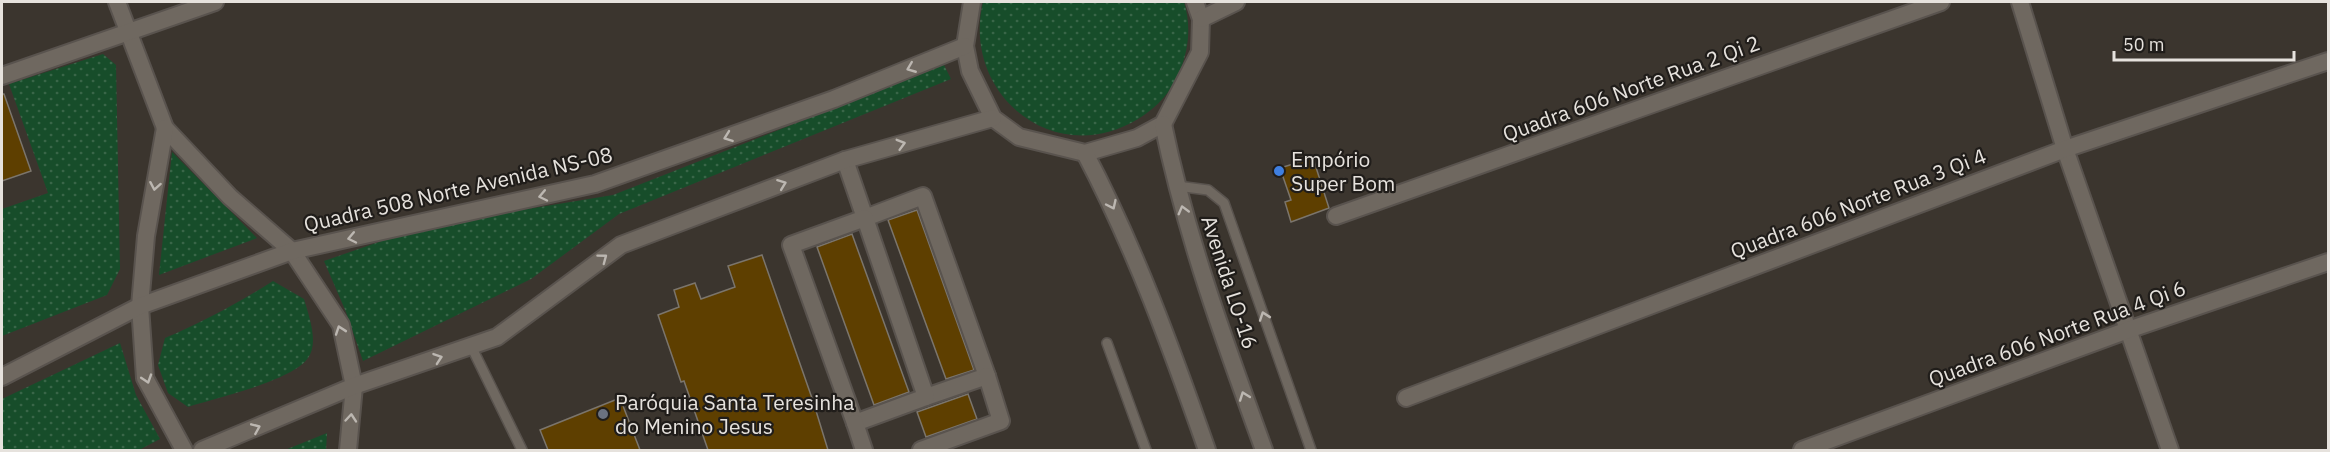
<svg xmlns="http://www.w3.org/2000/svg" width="2330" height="452" viewBox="0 0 2330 452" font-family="'IBM Plex Sans',sans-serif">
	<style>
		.grass { fill: url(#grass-dots) }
		.building { fill: #5e3f00; stroke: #7b756c; stroke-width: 1.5 }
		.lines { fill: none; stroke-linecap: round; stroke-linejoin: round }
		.service-casing { stroke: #59534e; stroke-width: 12 }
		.minor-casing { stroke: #59534e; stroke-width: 20 }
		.tertiary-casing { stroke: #59534e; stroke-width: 20 }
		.service { stroke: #6f6860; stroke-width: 9 }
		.minor { stroke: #6f6860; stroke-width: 16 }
		.tertiary { stroke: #6f6860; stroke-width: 16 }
		.oneway { stroke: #bcb7b1 }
		.shop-dot { fill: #3f7fe0; stroke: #201d1a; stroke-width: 2 }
		.worship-dot { fill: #6b7280; stroke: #201d1a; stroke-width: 2 }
		.labels { text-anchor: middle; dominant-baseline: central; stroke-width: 4.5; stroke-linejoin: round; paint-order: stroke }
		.street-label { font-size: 21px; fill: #e6e2dd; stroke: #201d1a }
		.poi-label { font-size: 21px; fill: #e6e2dd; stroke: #201d1a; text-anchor: start }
	</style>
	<defs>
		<pattern id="grass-dots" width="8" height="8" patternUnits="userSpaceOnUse" patternTransform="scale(1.5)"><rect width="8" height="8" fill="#174d2a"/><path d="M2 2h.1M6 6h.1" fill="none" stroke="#396648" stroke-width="1.8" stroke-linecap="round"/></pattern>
	</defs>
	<rect width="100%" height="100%" fill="#3b352e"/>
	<!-- grass -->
	<g class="grass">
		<path d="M983,2H1184C1191,24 1189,47 1181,68C1173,90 1158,107 1138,119C1054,170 961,94 983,2Z"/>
		<path d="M103,54L116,65L120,269L107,295L2,336V209L48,193L9,84Z"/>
		<path d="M944,65L951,79L619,214L531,279L363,361L346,312L324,261L399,235L492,215L613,195Z"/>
		<path d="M172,152L257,238L159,275Z"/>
		<path d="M273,281L304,299C309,316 319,343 308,358C292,381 216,398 188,407L168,393L158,365L165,338C203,322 238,303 273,281Z"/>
		<path d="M120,343L136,395L160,439L139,450H2V399Z"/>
		<path d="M327,433L326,450H285Z"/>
	</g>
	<!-- building -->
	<g class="building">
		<path d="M2,94H4L31,171L2,181Z"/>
		<path d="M1313,158L1329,208L1291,222L1285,202L1291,200L1280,168Z"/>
		<path d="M917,210L974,370L946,379L888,220Z"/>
		<path d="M852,234L909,392L874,405L817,247Z"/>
		<path d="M762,255L813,401L828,450H708L684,381L681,382L658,315L679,307L674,290L695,283L701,299L735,287L728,266Z"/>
		<path d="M968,394L977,419L926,437L917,412Z"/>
		<path d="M620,398L640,450H548L540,430Z"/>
	</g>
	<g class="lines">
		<!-- service casing -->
		<g class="service-casing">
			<g id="service">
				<path d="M1177,186L1208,190L1224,203L1311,450"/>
				<path d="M1107,343L1146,450"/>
				<path d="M471,346L522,450"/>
			</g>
		</g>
		<!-- minor casing -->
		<g class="minor-casing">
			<g id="minor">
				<path d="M117,2L165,128L230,197L292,251L341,325L354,386L348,450"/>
				<path d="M2020,2L2065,149L2170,450"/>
				<path d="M2,76L215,2"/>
				<path d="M165,128L146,236L140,306L145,378L184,450"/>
				<path d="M845,160L865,218L923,196L987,376L926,397"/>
				<path d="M1336,216L1941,2"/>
				<path d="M865,218L926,397L855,423L791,245Z"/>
				<path d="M1406,398L2065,149L2328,61"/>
				<path d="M855,423L864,450"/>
				<path d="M921,450L1001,421L987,376"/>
				<path d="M1802,450L2128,330L2328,262"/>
			</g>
		</g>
		<!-- tertiary casing -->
		<g class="tertiary-casing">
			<g id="tertiary">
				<path d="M972,2L965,46L970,71L993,118L1019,137L1085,153L1137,138L1163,124L1200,52L1201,19L1195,2"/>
				<path d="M1201,19L1236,2"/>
				<path d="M1163,124C1186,236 1225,343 1264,450"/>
				<path d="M1085,153C1135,248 1172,350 1207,450"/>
				<path d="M2,377L140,306L292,251L595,184L834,99L965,46"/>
				<path d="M202,450L354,386L497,337L621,245L845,160L993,118"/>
			</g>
		</g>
		<!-- service -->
		<use href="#service" class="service"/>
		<!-- minor -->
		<use href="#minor" class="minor"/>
		<!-- tertiary -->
		<use href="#tertiary" class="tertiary"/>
	</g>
	<!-- one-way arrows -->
	<defs><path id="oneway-chevron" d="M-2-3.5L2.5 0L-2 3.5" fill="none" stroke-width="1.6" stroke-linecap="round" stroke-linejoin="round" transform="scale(1.5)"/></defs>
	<g class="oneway">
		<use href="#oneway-chevron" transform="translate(911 68) rotate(158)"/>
		<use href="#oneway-chevron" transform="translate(728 137) rotate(160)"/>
		<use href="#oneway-chevron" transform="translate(901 144) rotate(-16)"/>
		<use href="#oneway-chevron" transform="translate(782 184) rotate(-21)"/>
		<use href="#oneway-chevron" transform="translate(155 186) rotate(100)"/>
		<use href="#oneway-chevron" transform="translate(543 196) rotate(168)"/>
		<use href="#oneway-chevron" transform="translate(1112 205) rotate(65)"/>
		<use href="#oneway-chevron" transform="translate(1183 210) rotate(-105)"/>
		<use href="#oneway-chevron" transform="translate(352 238) rotate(168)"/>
		<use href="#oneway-chevron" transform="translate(603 258) rotate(-37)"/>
		<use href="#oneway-chevron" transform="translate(1264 316) rotate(-109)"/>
		<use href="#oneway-chevron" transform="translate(340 330) rotate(-109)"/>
		<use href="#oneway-chevron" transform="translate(438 358) rotate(-19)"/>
		<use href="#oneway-chevron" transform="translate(147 379) rotate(72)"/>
		<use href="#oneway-chevron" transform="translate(1244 396) rotate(-110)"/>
		<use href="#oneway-chevron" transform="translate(351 418) rotate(-85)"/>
		<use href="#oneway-chevron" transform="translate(256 428) rotate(-23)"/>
	</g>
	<!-- markers -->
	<circle class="shop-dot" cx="1279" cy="171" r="6"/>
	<circle class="worship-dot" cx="603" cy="414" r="6"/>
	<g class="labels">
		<!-- street labels -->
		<g class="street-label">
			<text transform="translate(1631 88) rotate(-20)">Quadra 606 Norte Rua 2 Qi 2</text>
			<text transform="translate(458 189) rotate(-13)">Quadra 508 Norte Avenida NS-08</text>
			<text transform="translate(1858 203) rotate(-21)">Quadra 606 Norte Rua 3 Qi 4</text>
			<text transform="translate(1230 282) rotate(72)">Avenida LO-16</text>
			<text transform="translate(2057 333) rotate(-20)">Quadra 606 Norte Rua 4 Qi 6</text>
		</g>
		<!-- poi labels -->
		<g class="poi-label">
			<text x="1291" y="159">Empório<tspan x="1291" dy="24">Super Bom</tspan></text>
			<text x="615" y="402">Paróquia Santa Teresinha<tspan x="615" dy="24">do Menino Jesus</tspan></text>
		</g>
	</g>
	<!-- border -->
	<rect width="2330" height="452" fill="none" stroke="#e6e2dd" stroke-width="6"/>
	<!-- scale -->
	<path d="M2114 51v9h180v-9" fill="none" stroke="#e6e2dd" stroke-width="3"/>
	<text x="2123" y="51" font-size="18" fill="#e6e2dd" stroke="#201d1a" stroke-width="4.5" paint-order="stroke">50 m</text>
</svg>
